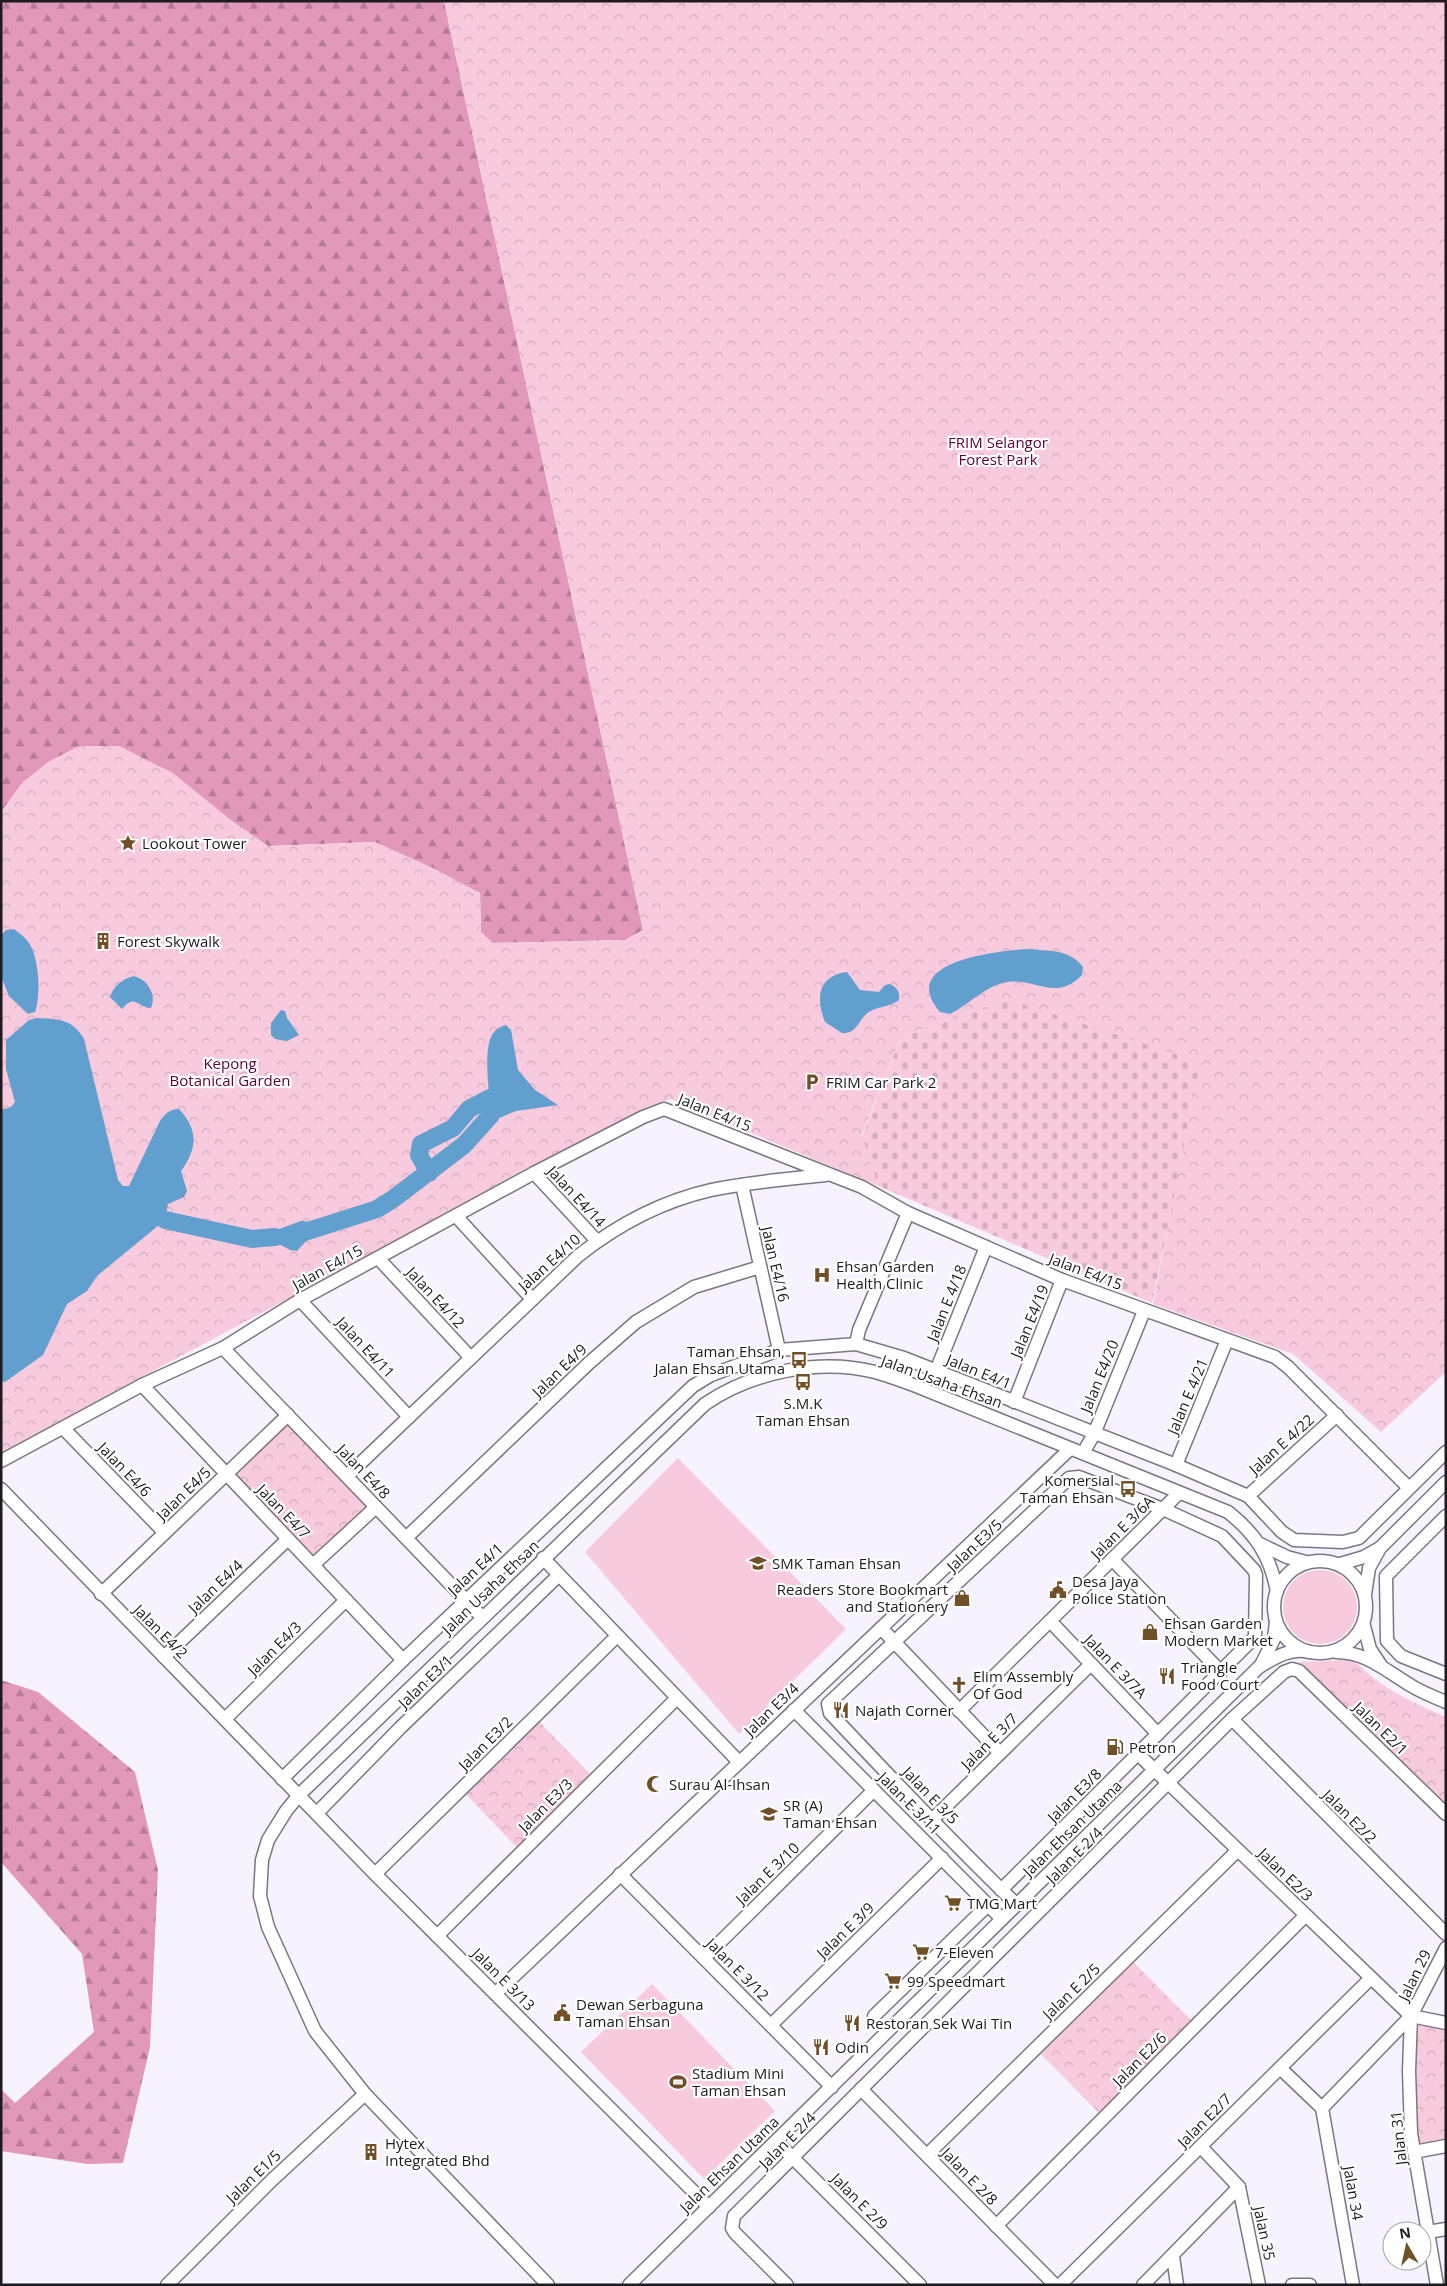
<svg xmlns="http://www.w3.org/2000/svg" width="1447" height="2286" viewBox="0 0 1447 2286" font-family="'Open Sans',sans-serif">
	<style>
		.green { fill: #f8cade }
		.forest { fill: url(#forest-firs) }
		.cemetery { fill: url(#cemetery-stones) }
		.park { fill: url(#park-crowns) }
		.water { fill: #619fcf }
		.lines { fill: none; stroke-linecap: round; stroke-linejoin: round }
		.river { stroke: #619fcf; stroke-width: 18 }
		.minor-casing { stroke: #7a7783; stroke-width: 15 }
		.minor { stroke: #fff; stroke-width: 12 }
		.labels { text-anchor: middle; dominant-baseline: central; stroke-width: 4.5; stroke-linejoin: round; paint-order: stroke }
		.park-label { font-size: 15px; fill: #5c0439; stroke: #fff }
		.poi-label { font-size: 15px; fill: #1d1b20; stroke: #fff; text-anchor: start }
		.street-label { font-size: 15px; fill: #1d1b20; stroke: #fff }
	</style>
	<defs>
		<pattern id="forest-firs" width="22" height="20" patternUnits="userSpaceOnUse" patternTransform="scale(1.25)"><rect width="22" height="20" fill="#e198b9"/><path d="M5 1l3.5 6h-7zM16 11l3.5 6h-7z" fill="#b67b96"/></pattern>
		<pattern id="cemetery-stones" width="16" height="16" patternUnits="userSpaceOnUse" patternTransform="scale(1.25)"><rect width="16" height="16" fill="#f8cade"/><path d="M2 7V4a2 2 0 0 1 4 0v3zM10 15v-3a2 2 0 0 1 4 0v3z" fill="#d4adbe"/></pattern>
		<pattern id="park-crowns" width="20" height="18" patternUnits="userSpaceOnUse" patternTransform="scale(1.25)"><rect width="20" height="18" fill="#f8cade"/><path d="M2 6a3 3 0 1 1 6 0M12 15a3 3 0 1 1 6 0" fill="none" stroke="#d4adbe"/></pattern>
	</defs>
	<rect width="100%" height="100%" fill="#f6f3fe"/>
	<!-- green -->
	<g class="green">
		<path d="M678,1458L846,1629L739,1734L585,1552Z"/>
		<circle cx="1320" cy="1607" r="37"/>
		<path d="M652,1984L775,2111L704,2179L581,2052Z"/>
	</g>
	<!-- forest -->
	<g class="forest">
		<path d="M1,1H444L643,930L625,940L493,943L481,933L480,893L375,842L268,846L232,821L23,782L1,812Z"/>
		<path d="M1,1680L38,1692L135,1772L158,1870L150,2047L123,2163L87,2164L1,2151V2089L15,2103L94,2032L82,1954L1,1862Z"/>
	</g>
	<!-- cemetery -->
	<path class="cemetery" d="M1008,999L1203,1061L1152,1303L878,1186L862,1137L901,1037Z"/>
	<!-- park -->
	<g class="park">
		<path d="M444,1H1446V1372L1381,1432L1293,1354L1153,1304L1200,1062L1008,999L901,1037L862,1135L878,1186L670,1099L525,1169L318,1283L1,1452V812L23,782L48,762L79,746H119L173,773L232,821L268,846L375,842L433,868L480,893L481,932L493,943L625,940L643,930Z"/>
		<path d="M288,1415L376,1507L313,1565L226,1474Z"/>
		<path d="M1344,1660C1358,1660 1359,1667 1370,1675C1393,1694 1419,1705 1446,1717V1807L1299,1662Z"/>
		<path d="M535,1717L595,1779L521,1852L461,1789Z"/>
		<path d="M1129,1958L1196,2025L1104,2118L1036,2049Z"/>
		<path d="M1415,2019L1446,2026V2140L1416,2146Z"/>
	</g>
	<!-- water -->
	<g class="water">
		<path d="M14,929C19,933 25,937 29,943C39,958 41,995 35,1012L28,1014L9,996L2,979L1,935L6,930Z"/>
		<path d="M1027,949C1048,951 1070,949 1083,967L1082,975C1056,1002 1036,978 1008,982C986,985 970,1004 950,1014L940,1012C896,961 998,951 1027,949Z"/>
		<path d="M847,972L860,990L879,992L885,985L890,984C897,988 900,991 899,1000C890,1007 879,1006 869,1012C858,1019 858,1034 842,1033L825,1022C816,999 817,976 847,972Z"/>
		<path d="M134,976C148,980 157,995 151,1008C137,1007 135,993 122,1009L110,997C114,985 123,979 134,976Z"/>
		<path d="M281,1010L285,1011L287,1018L299,1035L287,1041L275,1039L271,1035V1023Z"/>
		<path d="M37,1018C58,1019 73,1019 84,1039L118,1180L123,1186H129L160,1121C165,1114 169,1109 179,1109C198,1129 198,1148 181,1171L187,1191L184,1197L168,1204L165,1220L97,1276L87,1291L67,1304L43,1355L5,1382L1,1381V1110L11,1107L15,1102L6,1069V1040L29,1020Z"/>
		<path d="M506,1025L511,1030L518,1070L535,1090L558,1105L516,1111L492,1121C490,1100 483,1055 491,1037C494,1030 499,1027 506,1025Z"/>
		<path d="M301,1221L329,1224L326,1230L305,1242L297,1251L290,1250L279,1244L252,1239Z"/>
	</g>
	<g class="lines">
		<!-- river -->
		<g class="river">
			<path d="M429,1173L419,1155L421,1144L453,1128L469,1109L490,1098"/>
			<path d="M165,1220L252,1239L275,1237"/>
			<path d="M308,1231L377,1209L393,1199L464,1145L491,1115"/>
		</g>
		<!-- minor casing -->
		<g class="minor-casing">
			<g id="minor">
				<path d="M534,1173L597,1241"/>
				<path d="M742,1185L779,1350"/>
				<path d="M456,1216L532,1299"/>
				<path d="M378,1258L471,1358"/>
				<path d="M300,1300L409,1417"/>
				<path d="M856,1344L859,1330L908,1213"/>
				<path d="M223,1348L482,1617"/>
				<path d="M936,1371L986,1247"/>
				<path d="M142,1385L403,1660"/>
				<path d="M1014,1402L1062,1280"/>
				<path d="M63,1428L165,1533"/>
				<path d="M1083,1453L1094,1434L1144,1311"/>
				<path d="M1,1461L142,1385L223,1348L300,1300L534,1173L643,1117L664,1109L862,1187L908,1213L1062,1280L1275,1357L1288,1367L1409,1488"/>
				<path d="M1176,1465L1227,1340"/>
				<path d="M347,1476L578,1256C617,1225 663,1201 711,1190C749,1182 788,1179 826,1175"/>
				<path d="M1,1489L375,1874L709,2207"/>
				<path d="M1248,1496L1337,1415"/>
				<path d="M1446,1516L1386,1576L1387,1641L1401,1656L1446,1674"/>
				<path d="M406,1538L589,1363L636,1322L694,1287L760,1267"/>
				<path d="M1260,1544L1287,1557L1306,1562"/>
				<path d="M543,1558L739,1762"/>
				<path d="M1112,1559L1221,1672"/>
				<circle cx="1320" cy="1607" r="46"/>
				<path d="M1340,1564L1364,1557L1378,1549"/>
				<path d="M313,1565L376,1507"/>
				<path d="M101,1594L288,1415"/>
				<path d="M1365,1594L1369,1568L1380,1548L1446,1482"/>
				<path d="M1050,1621L1158,1734"/>
				<path d="M1364,1626L1370,1649L1380,1664"/>
				<path d="M881,1628L1000,1753"/>
				<path d="M1336,1652C1366,1652 1385,1670 1410,1685C1421,1692 1434,1697 1446,1702"/>
				<path d="M164,1657L288,1539"/>
				<path d="M1261,1665L1274,1639L1276,1621"/>
				<path d="M794,1710L1002,1919"/>
				<path d="M959,1711L1179,1493"/>
				<path d="M225,1719L346,1600"/>
				<path d="M1232,1719L1446,1934"/>
				<path d="M1138,1754L1411,2016"/>
				<path d="M282,1779L403,1660L693,1386L711,1375L779,1350L856,1344L904,1358L1176,1465L1248,1496L1282,1532L1294,1540L1343,1542L1359,1538L1446,1452"/>
				<path d="M317,1813L401,1727L559,1575"/>
				<path d="M932,1820L1091,1664"/>
				<path d="M375,1874L617,1636"/>
				<path d="M620,1874L832,2087"/>
				<path d="M1001,1890L1255,1637L1256,1575L1254,1570L1222,1536L1163,1509L1079,1477L1069,1478L828,1704L830,1713C891,1778 953,1843 1017,1905"/>
				<path d="M437,1936L677,1698"/>
				<path d="M704,1958L874,1790"/>
				<path d="M496,1993L1070,1449"/>
				<path d="M874,2016L988,1905"/>
				<path d="M1411,2016L1409,2071L1411,2133L1437,2285"/>
				<path d="M1411,2016L1446,2023"/>
				<path d="M771,2025L942,1858"/>
				<path d="M1280,2068L1322,2108"/>
				<path d="M861,2089L1055,2285"/>
				<path d="M1322,2108L1411,2016L1446,1948"/>
				<path d="M1322,2108L1353,2285"/>
				<path d="M776,2141L920,2285"/>
				<path d="M1201,2147L1239,2187"/>
				<path d="M1414,2152L1446,2146"/>
				<path d="M927,2155L1238,1850"/>
				<path d="M1239,2187L1259,2285"/>
				<path d="M996,2226L1305,1916"/>
				<path d="M1428,2232L1446,2229"/>
				<path d="M1173,2256L1177,2285"/>
				<path d="M167,2285L272,2180L365,2094"/>
				<path d="M548,2285L365,2094L315,2031L268,1927L260,1896L262,1860L268,1840L286,1811L299,1795L705,1404C752,1372 819,1358 875,1372C889,1376 903,1381 916,1386L1228,1512C1256,1534 1270,1556 1277,1591"/>
				<path d="M629,2285L1259,1667C1274,1658 1291,1647 1309,1652"/>
				<path d="M787,2285L735,2233L732,2228L734,2216L1232,1719L1284,1672L1292,1669L1299,1671L1446,1814"/>
				<path d="M1060,2285L1371,1978"/>
				<path d="M1143,2285L1239,2187"/>
				<path d="M1292,2285H1310"/>
			</g>
		</g>
		<!-- minor -->
		<use href="#minor" class="minor"/>
	</g>
	<!-- icons -->
	<defs>
		<g id="sight-bare" transform="scale(1.35)"><path d="M0-6L1.8-2.2L6-1.7L2.9 1.2L3.7 5.4L0 3.3L-3.7 5.4L-2.9 1.2L-6-1.7L-1.8-2.2Z" fill="#705026" stroke="#fff" stroke-width="2.5" paint-order="stroke"/></g>
		<g id="building-bare" transform="scale(1.35)"><path d="M-4-6H4V6H1V3H-1V6H-4ZM-2.5-4.3h1.7v1.8h-1.7ZM.8-4.3h1.7v1.8H.8ZM-2.5-1h1.7V.8h-1.7ZM.8-1h1.7V.8H.8Z" fill="#705026" stroke="#fff" stroke-width="2.5" paint-order="stroke"/></g>
		<g id="parking-bare" transform="scale(1.35)"><path d="M-3.5-5.5H1a3.5 3.5 0 0 1 0 7H-1V5.5H-3.5ZM-1-3.4V-.6H.8a1.4 1.4 0 0 0 0-2.8Z" fill="#705026" stroke="#fff" stroke-width="2.5" paint-order="stroke"/></g>
		<g id="hospital-bare" transform="scale(1.35)"><path d="M-5-5h3v3.5h4V-5h3V5h-3V1.5h-4V5h-3Z" fill="#705026" stroke="#fff" stroke-width="2.5" paint-order="stroke"/></g>
		<g id="bus-bare" transform="scale(1.35)"><path d="M-5-6H5V4H4V6H2V4H-2V6H-4V4H-5ZM-3.5-4V0h7V-4ZM-3.5 1.2v1.5H-2V1.2ZM2 1.2v1.5H3.5V1.2Z" fill="#705026" stroke="#fff" stroke-width="2.5" paint-order="stroke"/></g>
		<g id="school-bare" transform="scale(1.35)"><path d="M0-5L7-2L0 1L-7-2ZM-4 1L0 2.5L4 1V4Q0 6-4 4Z" fill="#705026" stroke="#fff" stroke-width="2.5" paint-order="stroke"/></g>
		<g id="civic-bare" transform="scale(1.35)"><path d="M-.6-6.5H3V-4.5H.6V-3L4-1V1h2V6H-6V1h2V-1L-.6-3ZM-1.2 2.5V6h2.4V2.5Z" fill="#705026" stroke="#fff" stroke-width="2.5" paint-order="stroke"/></g>
		<g id="shop-bare" transform="scale(1.35)"><path d="M-5-2.5h2.3a2.7 3.5 0 0 1 5.4 0H5L5.5 6h-11ZM-1.5-2.5h3a1.5 2.3 0 0 0-3 0Z" fill="#705026" stroke="#fff" stroke-width="2.5" paint-order="stroke"/></g>
		<g id="restaurant-bare" transform="scale(1.35)"><path d="M-5-6h1v4h1v-4h1v4h1v-4h1v5L-1.5 .5V6h-2V.5L-5-1ZM5-6V6H3V1.5H1.5Q1.5-4 5-6Z" fill="#705026" stroke="#fff" stroke-width="2.5" paint-order="stroke"/></g>
		<g id="church-bare" transform="scale(1.35)"><path d="M-1.2-6h2.4v3.5h3.3v2.4h-3.3V6h-2.4V-.1h-3.3v-2.4h3.3Z" fill="#705026" stroke="#fff" stroke-width="2.5" paint-order="stroke"/></g>
		<g id="fuel-bare" transform="scale(1.35)"><path d="M-5.5-6h7V0h2V4h1.3V-2.5L3-4.5l.8-.8L6-3V5H2.5V1h-1V6h-7ZM-4.2-4.7v3.2H.2V-4.7Z" fill="#705026" stroke="#fff" stroke-width="2.5" paint-order="stroke"/></g>
		<g id="mosque-bare" transform="scale(1.35)"><path d="M3.5-4.9A6 6 0 1 0 3.5 4.9A5 5 0 1 1 3.5-4.9Z" fill="#705026" stroke="#fff" stroke-width="2.5" paint-order="stroke"/></g>
		<g id="supermarket-bare" transform="scale(1.35)"><path d="M-6-5.5h2.5l.6 2H6L4.5 2H-2.5L-4.4-4H-6ZM-1.5 3.2a1.3 1.3 0 1 0 .1 0ZM3 3.2a1.3 1.3 0 1 0 .1 0Z" fill="#705026" stroke="#fff" stroke-width="2.5" paint-order="stroke"/></g>
		<g id="stadium-bare" transform="scale(1.35)"><path d="M0-5a6.5 5 0 1 0 0 10a6.5 5 0 1 0 0-10ZM-3.5-1.8h7v3.6h-7Z" fill="#705026" stroke="#fff" stroke-width="2.5" paint-order="stroke"/></g>
	</defs>
	<g fill-rule="evenodd">
		<use href="#sight-bare" x="128" y="843"/>
		<use href="#building-bare" x="103" y="941"/>
		<use href="#parking-bare" x="812" y="1082"/>
		<use href="#hospital-bare" x="822" y="1275"/>
		<use href="#bus-bare" x="799" y="1360"/>
		<use href="#bus-bare" x="803" y="1382"/>
		<use href="#bus-bare" x="1128" y="1489"/>
		<use href="#school-bare" x="758" y="1563"/>
		<use href="#civic-bare" x="1058" y="1590"/>
		<use href="#shop-bare" x="962" y="1598"/>
		<use href="#shop-bare" x="1150" y="1632"/>
		<use href="#restaurant-bare" x="1167" y="1676"/>
		<use href="#church-bare" x="959" y="1685"/>
		<use href="#restaurant-bare" x="841" y="1710"/>
		<use href="#fuel-bare" x="1115" y="1747"/>
		<use href="#mosque-bare" x="655" y="1784"/>
		<use href="#school-bare" x="769" y="1814"/>
		<use href="#supermarket-bare" x="953" y="1903"/>
		<use href="#supermarket-bare" x="921" y="1952"/>
		<use href="#supermarket-bare" x="893" y="1981"/>
		<use href="#civic-bare" x="562" y="2013"/>
		<use href="#restaurant-bare" x="852" y="2023"/>
		<use href="#restaurant-bare" x="821" y="2047"/>
		<use href="#stadium-bare" x="678" y="2082"/>
		<use href="#building-bare" x="371" y="2152"/>
	</g>
	<g class="labels">
		<!-- park labels -->
		<g class="park-label">
			<text x="998" y="442">FRIM Selangor<tspan x="998" dy="17">Forest Park</tspan></text>
			<text x="230" y="1063">Kepong<tspan x="230" dy="17">Botanical Garden</tspan></text>
		</g>
		<!-- poi labels -->
		<g class="poi-label">
			<text x="142" y="843">Lookout Tower</text>
			<text x="117" y="941">Forest Skywalk</text>
			<text x="826" y="1082">FRIM Car Park 2</text>
			<text x="836" y="1266">Ehsan Garden<tspan x="836" dy="17">Health Clinic</tspan></text>
			<text x="785" y="1351" text-anchor="end">Taman Ehsan,<tspan x="785" dy="17">Jalan Ehsan Utama</tspan></text>
			<text x="803" y="1403" text-anchor="middle">S.M.K<tspan x="803" dy="17">Taman Ehsan</tspan></text>
			<text x="1114" y="1480" text-anchor="end">Komersial<tspan x="1114" dy="17">Taman Ehsan</tspan></text>
			<text x="772" y="1563">SMK Taman Ehsan</text>
			<text x="1072" y="1581">Desa Jaya<tspan x="1072" dy="17">Police Station</tspan></text>
			<text x="948" y="1589" text-anchor="end">Readers Store Bookmart<tspan x="948" dy="17">and Stationery</tspan></text>
			<text x="1164" y="1623">Ehsan Garden<tspan x="1164" dy="17">Modern Market</tspan></text>
			<text x="1181" y="1667">Triangle<tspan x="1181" dy="17">Food Court</tspan></text>
			<text x="973" y="1676">Elim Assembly<tspan x="973" dy="17">Of God</tspan></text>
			<text x="855" y="1710">Najath Corner</text>
			<text x="1129" y="1747">Petron</text>
			<text x="669" y="1784">Surau Al-Ihsan</text>
			<text x="783" y="1805">SR (A)<tspan x="783" dy="17">Taman Ehsan</tspan></text>
			<text x="967" y="1903">TMG Mart</text>
			<text x="935" y="1952">7-Eleven</text>
			<text x="907" y="1981">99 Speedmart</text>
			<text x="576" y="2004">Dewan Serbaguna<tspan x="576" dy="17">Taman Ehsan</tspan></text>
			<text x="866" y="2023">Restoran Sek Wai Tin</text>
			<text x="835" y="2047">Odin</text>
			<text x="692" y="2073">Stadium Mini<tspan x="692" dy="17">Taman Ehsan</tspan></text>
			<text x="385" y="2143">Hytex<tspan x="385" dy="17">Integrated Bhd</tspan></text>
		</g>
		<!-- street labels -->
		<g class="street-label">
			<text transform="translate(715 1112) rotate(22)">Jalan E4/15</text>
			<text transform="translate(577 1196) rotate(47)">Jalan E4/14</text>
			<text transform="translate(549 1262) rotate(-42)">Jalan E4/10</text>
			<text transform="translate(776 1264) rotate(77)">Jalan E4/16</text>
			<text transform="translate(327 1267) rotate(-29)">Jalan E4/15</text>
			<text transform="translate(1086 1271) rotate(21)">Jalan E4/15</text>
			<text transform="translate(436 1297) rotate(47)">Jalan E4/12</text>
			<text transform="translate(946 1303) rotate(-68)">Jalan E 4/18</text>
			<text transform="translate(1029 1321) rotate(-68)">Jalan E4/19</text>
			<text transform="translate(366 1347) rotate(47)">Jalan E4/11</text>
			<text transform="translate(559 1370) rotate(-44)">Jalan E4/9</text>
			<text transform="translate(979 1371) rotate(22)">Jalan E4/1</text>
			<text transform="translate(1099 1376) rotate(-68)">Jalan E4/20</text>
			<text transform="translate(942 1381) rotate(20)">Jalan Usaha Ehsan</text>
			<text transform="translate(1187 1396) rotate(-67)">Jalan E 4/21</text>
			<text transform="translate(1281 1444) rotate(-42)">Jalan E 4/22</text>
			<text transform="translate(125 1469) rotate(46)">Jalan E4/6</text>
			<text transform="translate(364 1471) rotate(46)">Jalan E4/8</text>
			<text transform="translate(183 1493) rotate(-44)">Jalan E4/5</text>
			<text transform="translate(284 1511) rotate(46)">Jalan E4/7</text>
			<text transform="translate(1122 1527) rotate(-45)">Jalan E 3/6A</text>
			<text transform="translate(974 1545) rotate(-43)">Jalan E3/5</text>
			<text transform="translate(475 1569) rotate(-43)">Jalan E4/1</text>
			<text transform="translate(215 1586) rotate(-44)">Jalan E4/4</text>
			<text transform="translate(490 1587) rotate(-44)">Jalan Usaha Ehsan</text>
			<text transform="translate(161 1631) rotate(45)">Jalan E4/2</text>
			<text transform="translate(274 1648) rotate(-45)">Jalan E4/3</text>
			<text transform="translate(1116 1666) rotate(46)">Jalan E 3/7A</text>
			<text transform="translate(425 1681) rotate(-44)">Jalan E3/1</text>
			<text transform="translate(771 1709) rotate(-44)">Jalan E3/4</text>
			<text transform="translate(1381 1728) rotate(44)">Jalan E2/1</text>
			<text transform="translate(989 1741) rotate(-45)">Jalan E 3/7</text>
			<text transform="translate(485 1743) rotate(-45)">Jalan E3/2</text>
			<text transform="translate(931 1795) rotate(46)">Jalan E 3/5</text>
			<text transform="translate(1074 1795) rotate(-45)">Jalan E3/8</text>
			<text transform="translate(910 1803) rotate(45)">Jalan E 3/11</text>
			<text transform="translate(545 1805) rotate(-45)">Jalan E3/3</text>
			<text transform="translate(1350 1816) rotate(45)">Jalan E2/2</text>
			<text transform="translate(1072 1828) rotate(-44)">Jalan Ehsan Utama</text>
			<text transform="translate(1074 1855) rotate(-45)">Jalan E 2/4</text>
			<text transform="translate(767 1873) rotate(-44)">Jalan E 3/10</text>
			<text transform="translate(1286 1874) rotate(44)">Jalan E2/3</text>
			<text transform="translate(845 1930) rotate(-44)">Jalan E 3/9</text>
			<text transform="translate(738 1969) rotate(45)">Jalan E 3/12</text>
			<text transform="translate(1414 1975) rotate(-64)">Jalan 29</text>
			<text transform="translate(504 1979) rotate(45)">Jalan E 3/13</text>
			<text transform="translate(1071 1991) rotate(-44)">Jalan E 2/5</text>
			<text transform="translate(1139 2059) rotate(-45)">Jalan E2/6</text>
			<text transform="translate(1204 2120) rotate(-45)">Jalan E2/7</text>
			<text transform="translate(1398 2138) rotate(-96)">Jalan 31</text>
			<text transform="translate(787 2140) rotate(-45)">Jalan E 2/4</text>
			<text transform="translate(729 2164) rotate(-44)">Jalan Ehsan Utama</text>
			<text transform="translate(253 2176) rotate(-44)">Jalan E1/5</text>
			<text transform="translate(970 2176) rotate(46)">Jalan E 2/8</text>
			<text transform="translate(1354 2193) rotate(80)">Jalan 34</text>
			<text transform="translate(860 2201) rotate(45)">Jalan E 2/9</text>
			<text transform="translate(1265 2233) rotate(78)">Jalan 35</text>
		</g>
	</g>
	<!-- border -->
	<rect width="1447" height="2286" fill="none" stroke="#1d1b20" stroke-width="5"/>
	<!-- north arrow -->
	<g transform="translate(1407 2246) rotate(351)"><circle r="24" fill="#ffffff" stroke="#a5a4a6"/>
	<path d="M0-4L9 19L0 12L-9 19Z" fill="#705026"/>
	<text y="-8" font-size="14" font-weight="bold" text-anchor="middle" fill="#1d1b20">N</text>
	</g>
</svg>
